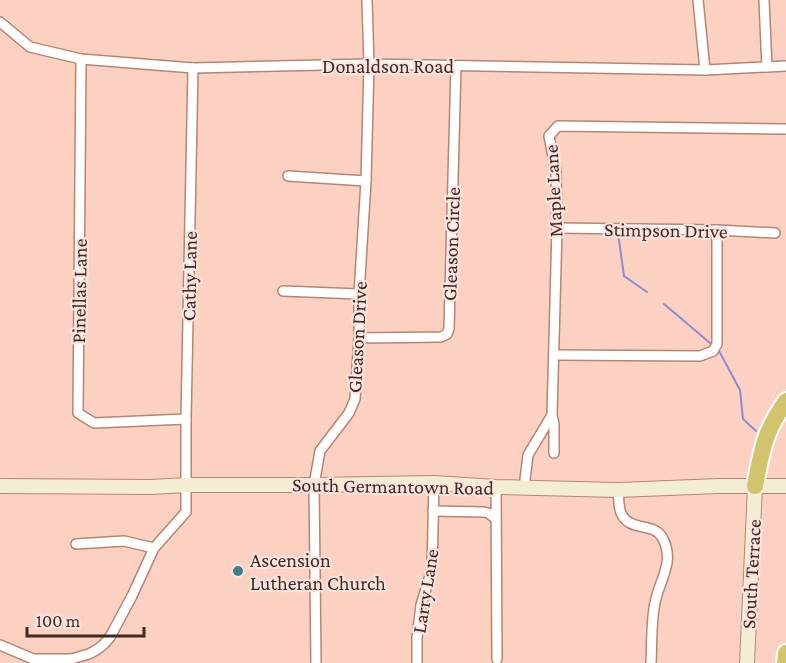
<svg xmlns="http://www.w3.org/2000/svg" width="786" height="663" viewBox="0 0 786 663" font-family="'Crimson Pro',serif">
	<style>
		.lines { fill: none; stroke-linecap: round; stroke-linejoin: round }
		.stream { stroke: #898ed3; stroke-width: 2 }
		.street-casing { stroke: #b78472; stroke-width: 12 }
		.secondary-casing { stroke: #b78472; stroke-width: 16 }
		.highway-casing { stroke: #fff; stroke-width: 20 }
		.street { stroke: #fff; stroke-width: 9 }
		.secondary { stroke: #f2edd3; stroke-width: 14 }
		.highway { stroke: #d2c46d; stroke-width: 16 }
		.poi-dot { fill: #3e7f92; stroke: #fae3dc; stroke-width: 2 }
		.labels { text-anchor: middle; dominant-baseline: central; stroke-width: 4.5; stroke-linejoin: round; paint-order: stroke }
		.street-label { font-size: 20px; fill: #3f2a23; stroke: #fae3dc }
		.poi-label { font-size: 20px; fill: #3f2a23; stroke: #fae3dc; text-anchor: start }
	</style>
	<rect width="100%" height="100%" fill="#fdd1c1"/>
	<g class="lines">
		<!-- stream -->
		<g class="stream">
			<path d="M618,233L624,276L647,292"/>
			<path d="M664,304L710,343"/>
			<path d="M718,349L740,390L743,419L756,431"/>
		</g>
		<!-- street casing -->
		<g class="street-casing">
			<g id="street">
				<path d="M698,0L705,70"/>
				<path d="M764,0L767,67"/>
				<path d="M0,22L30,47L81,59L193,68L369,64L705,70L786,66"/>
				<path d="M81,59L78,413L94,423L186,419"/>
				<path d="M288,176L366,181"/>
				<path d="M557,228L717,230L775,233"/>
				<path d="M283,291L359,294"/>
				<path d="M359,338L441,337L447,334L449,329L456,66"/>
				<path d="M555,355L700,356L713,351L717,344V230"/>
				<path d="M552,415L554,424V453"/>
				<path d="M496,487L497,659"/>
				<path d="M524,488L528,455L552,415L557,228L556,172L549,136L558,126L786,129"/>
				<path d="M618,490C619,497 618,506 621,513C629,532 653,522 662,537C676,562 659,580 655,603C651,621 652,645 651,663"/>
				<path d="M433,511L484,512L488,513L496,519"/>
				<path d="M76,544L124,541L154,548"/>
				<path d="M0,645L33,659H71L89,654L98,649L104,644L110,637L132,596L154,548L186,512V419L193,68"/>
				<path d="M316,663L314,485L320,451L349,413L355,399L359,338V294L366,181L369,64L367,0"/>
				<path d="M417,663V638L421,605L432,569L434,483"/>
			</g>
		</g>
		<!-- secondary casing -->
		<g class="secondary-casing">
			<g id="secondary">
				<path d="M0,486L151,487L186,485H314L434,483L496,487L618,490L719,486H786"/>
				<path d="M747,663L755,486"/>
			</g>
		</g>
		<!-- highway casing -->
		<g class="highway-casing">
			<g id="highway">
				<path d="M755,486C762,449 764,433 786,401"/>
				<path d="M785,663L786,653"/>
			</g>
		</g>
		<!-- street -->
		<use href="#street" class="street"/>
		<!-- secondary -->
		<use href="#secondary" class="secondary"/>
		<!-- highway -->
		<use href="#highway" class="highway"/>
	</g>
	<!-- markers -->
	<circle class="poi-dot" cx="238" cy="571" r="6"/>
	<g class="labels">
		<!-- street labels -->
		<g class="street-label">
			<text x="388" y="66">Donaldson Road</text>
			<text transform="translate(553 191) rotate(-93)">Maple Lane</text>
			<text transform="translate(666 230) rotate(1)">Stimpson Drive</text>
			<text transform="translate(451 244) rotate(-88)">Gleason Circle</text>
			<text transform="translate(189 276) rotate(-89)">Cathy Lane</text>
			<text transform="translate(79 291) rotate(-89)">Pinellas Lane</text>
			<text transform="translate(357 337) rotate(-87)">Gleason Drive</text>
			<text transform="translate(393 486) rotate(1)">South Germantown Road</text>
			<text transform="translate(751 574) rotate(-87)">South Terrace</text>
			<text transform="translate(425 591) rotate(-81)">Larry Lane</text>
		</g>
		<!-- poi labels -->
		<g class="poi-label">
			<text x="250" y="560">Ascension<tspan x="250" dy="23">Lutheran Church</tspan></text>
		</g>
	</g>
	<!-- scale -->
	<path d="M27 627v9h117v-9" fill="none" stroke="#3f2a23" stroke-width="3"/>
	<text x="36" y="627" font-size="18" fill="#3f2a23" stroke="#fae3dc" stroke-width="4.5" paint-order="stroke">100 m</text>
</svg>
